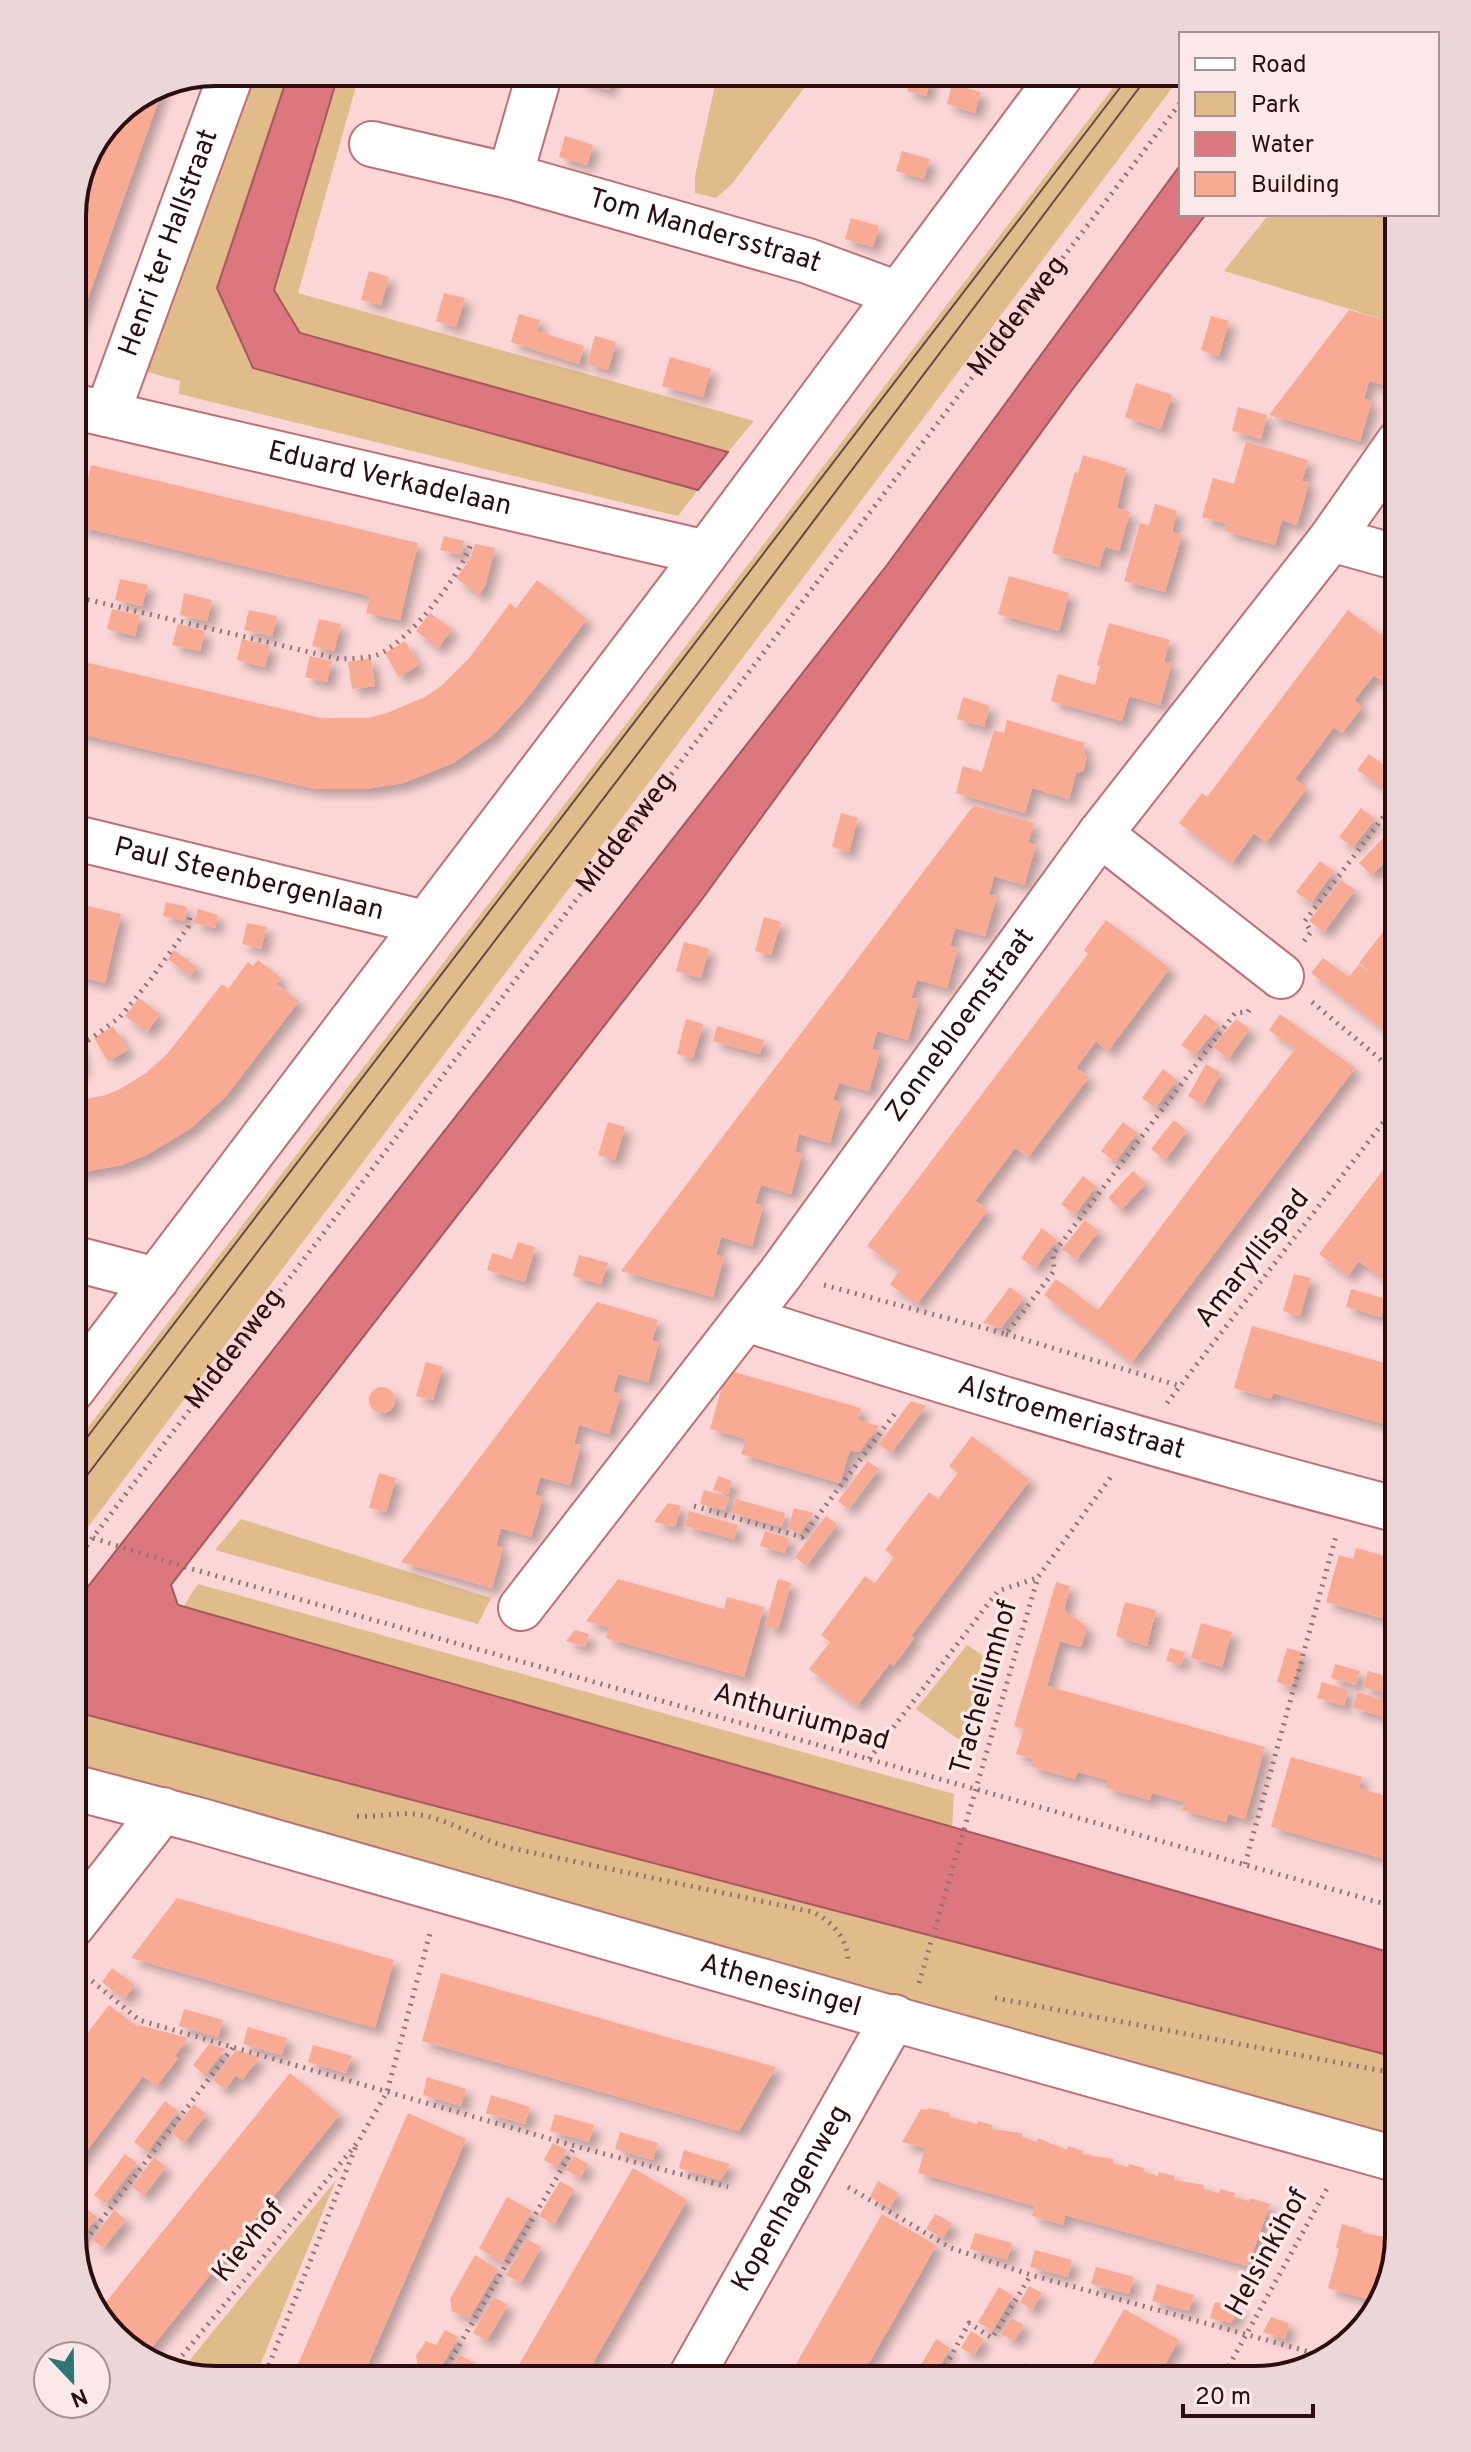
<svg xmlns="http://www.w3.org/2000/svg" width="1471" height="2452" viewBox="0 0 1471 2452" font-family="Overpass,sans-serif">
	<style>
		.green { fill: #dfbc8a }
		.water { fill: #db777d; stroke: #a7585c; stroke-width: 2 }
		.building { fill: #f9aa92; filter: url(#shadow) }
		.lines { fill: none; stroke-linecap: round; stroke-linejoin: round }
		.minor-casing { stroke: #c16f74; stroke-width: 48 }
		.path { stroke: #957374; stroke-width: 5; stroke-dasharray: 2 6; stroke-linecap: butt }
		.minor { stroke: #fff; stroke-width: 44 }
		.tram { stroke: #674748; stroke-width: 2 }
		.labels { text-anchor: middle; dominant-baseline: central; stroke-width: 7; stroke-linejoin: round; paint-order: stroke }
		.street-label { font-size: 28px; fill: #2d0e10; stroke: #fbe8e8 }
		.rim { fill: none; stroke: #2d0e10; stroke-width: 4 }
	</style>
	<defs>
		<filter id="shadow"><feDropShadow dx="7" dy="7" stdDeviation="4" flood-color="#0004"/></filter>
	</defs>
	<rect width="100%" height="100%" fill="#fbd6d6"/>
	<!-- green -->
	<g class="green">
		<path d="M256,72H289L217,288L253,368L698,490L678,516L179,394L180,381L144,371Z"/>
		<path d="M339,72H360L298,293L754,421L728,452L300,333L274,291Z"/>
		<path d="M718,72H816L732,184L716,198L695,193V176Z"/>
		<path d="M1125,72H1181V76L79,1539L72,1536V1448Z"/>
		<path d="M1269,214H1389L1399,222V324L1224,271Z"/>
		<path d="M241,1519L491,1598L478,1624L215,1550Z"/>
		<path d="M198,1584L954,1794L952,1827L183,1607Z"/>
		<path d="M967,1645L996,1664L972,1749L916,1709Z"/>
		<path d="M72,1711L1399,2058V2141L72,1767Z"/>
		<path d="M336,2180L254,2380H207L181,2371Z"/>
	</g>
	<!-- water -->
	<g class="water">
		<path d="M289,72H339L274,290L300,333L728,452L698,490L253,368L217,288Z"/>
		<path d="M1181,164V214H1206L1072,390L700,902L171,1585L178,1605L1399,1955V2058L72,1711V1607L887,565Z"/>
	</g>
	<!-- building -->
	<g class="building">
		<path d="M583,72H614L609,90L580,81Z"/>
		<path d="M912,73L931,78L926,96L907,91Z"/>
		<path d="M165,82L73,340H72V207L114,114Z"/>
		<path d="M952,84L981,92L975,113L947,104Z"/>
		<path d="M565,136L593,145L587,165L559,157Z"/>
		<path d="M902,151L930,159L924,179L896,171Z"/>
		<path d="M851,218L879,226L873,247L845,239Z"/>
		<path d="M369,271L389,277L381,305L361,300Z"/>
		<path d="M444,293L465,298L456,327L436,321Z"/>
		<path d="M1349,310L1399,324V389L1369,381L1364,399L1372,401L1360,441L1269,415Z"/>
		<path d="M519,314L540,320L537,331L584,346L579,364L511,342Z"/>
		<path d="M1211,316L1229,321L1219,356L1201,350Z"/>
		<path d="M595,336L616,342L608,370L587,364Z"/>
		<path d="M670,357L711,369L703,397L662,386Z"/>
		<path d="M1136,383L1172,395L1161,429L1125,417Z"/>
		<path d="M1238,407L1267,415L1261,439L1232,431Z"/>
		<path d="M1246,442L1308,460L1302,481L1309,483L1297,525L1282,520L1275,545L1225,531L1227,524L1202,517L1213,478L1234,484Z"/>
		<path d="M1083,455L1126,468L1117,508L1130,512L1119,551L1105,547L1099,567L1052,553L1075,472L1078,473Z"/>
		<path d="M91,465L418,543L400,620L366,613L370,596L77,526Z"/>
		<path d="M1155,504L1177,511L1172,532L1182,535L1165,592L1124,581L1140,523L1149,525Z"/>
		<path d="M444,536L464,541L461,555L440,550Z"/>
		<path d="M475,544L495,548L485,586L479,595L456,578L471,558Z"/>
		<path d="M1009,576L1069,593L1059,631L998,614Z"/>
		<path d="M120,579L148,585L142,606L115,600Z"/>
		<path d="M537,580L587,619L526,699L493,735L453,763L403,783L366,789H316L72,732V659L321,718H368L387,713L425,697L441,686L470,657L510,603L516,608Z"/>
		<path d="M184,593L212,600L207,621L180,615Z"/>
		<path d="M112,609L140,615L135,636L107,629Z"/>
		<path d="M249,610L277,616L272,636L244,630Z"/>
		<path d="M1348,610L1381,635L1390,622L1399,629V667L1385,684L1374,675L1354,700L1362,707L1342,733L1334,727L1295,779L1307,788L1266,843L1254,833L1232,863L1179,823L1202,793L1207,797Z"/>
		<path d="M430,613L452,629L438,648L416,631Z"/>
		<path d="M319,619L341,624L334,651L312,646Z"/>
		<path d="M1109,623L1170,640L1164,662L1172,663L1160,705L1129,696L1122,721L1051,701L1058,674L1095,685L1100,666L1097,665Z"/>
		<path d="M178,624L205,631L200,651L172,645Z"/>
		<path d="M242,639L270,646L265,667L237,660Z"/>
		<path d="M405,641L419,665L399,677L385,653Z"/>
		<path d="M310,656L332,661L327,682L305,677Z"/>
		<path d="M371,658L375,686L352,689L348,662Z"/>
		<path d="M963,697L990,706L984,727L957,719Z"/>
		<path d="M1007,720L1085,743L1083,751L1087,757L1083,771L1076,773L1069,799L1032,788L1025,813L956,793L963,766L982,772L994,730L1004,733Z"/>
		<path d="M1369,754L1390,770L1399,757V786L1393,794L1357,770Z"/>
		<path d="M974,805L1034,823L1028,843L1036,845L1024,885L994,876L989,895L997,896L985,936L955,928L950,946L958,948L947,988L917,980L911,998L919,999L908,1040L877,1031L872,1049L880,1051L869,1091L839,1083L833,1100L841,1103L830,1143L799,1134L795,1152L802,1154L791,1194L761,1185L755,1203L763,1206L752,1246L721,1237L716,1255L724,1257L713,1297L621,1271Z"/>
		<path d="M1361,808L1375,819L1353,847L1339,837Z"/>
		<path d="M841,813L858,818L849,852L832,847Z"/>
		<path d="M1384,837L1397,849L1372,875L1359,863Z"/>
		<path d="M1320,861L1334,871L1311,903L1296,892Z"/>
		<path d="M1341,880L1355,890L1324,932L1309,921Z"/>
		<path d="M72,902L121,914L105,983L72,975Z"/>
		<path d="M166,902L187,907L184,921L163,916Z"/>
		<path d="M198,909L218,915L215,928L194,923Z"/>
		<path d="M1399,911V993L1359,963Z"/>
		<path d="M764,917L781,922L771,955L755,951Z"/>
		<path d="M1106,920L1170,968L1108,1051L1096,1041L1076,1068L1089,1077L1028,1157L1015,1148L975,1201L988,1210L917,1304L890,1284L900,1270L867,1246L1088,954L1084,950Z"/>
		<path d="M247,923L267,927L261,949L242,944Z"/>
		<path d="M684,942L709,949L701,978L676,971Z"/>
		<path d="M174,950L197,967L190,976L168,959Z"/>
		<path d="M1323,958L1349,977L1359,964L1399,995V1010L1384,1030L1311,973Z"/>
		<path d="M258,960L281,978L276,984L299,1001L226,1096L190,1129L148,1154L122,1165L72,1174V1102L106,1095L120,1089L146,1073L168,1053L222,984L228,989L248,962L253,966Z"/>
		<path d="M139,998L160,1014L147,1032L125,1016Z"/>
		<path d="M1205,1014L1219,1025L1195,1055L1181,1045Z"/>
		<path d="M1280,1014L1355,1068L1132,1362L1044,1295L1056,1279L1098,1310L1295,1049L1269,1030Z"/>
		<path d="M686,1019L703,1024L693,1058L677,1054Z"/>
		<path d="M1236,1019L1250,1029L1228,1059L1213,1047Z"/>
		<path d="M113,1026L128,1050L108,1061L94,1038Z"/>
		<path d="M717,1026L764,1040L760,1054L713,1041Z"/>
		<path d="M79,1043L83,1070L72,1072V1044Z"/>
		<path d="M1206,1064L1221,1073L1203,1105L1188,1096Z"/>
		<path d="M1163,1069L1177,1080L1155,1108L1142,1098Z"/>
		<path d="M1174,1120L1187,1131L1165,1160L1151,1149Z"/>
		<path d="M608,1122L625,1127L615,1160L598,1155Z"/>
		<path d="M1123,1122L1137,1133L1115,1162L1101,1151Z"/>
		<path d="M1399,1149V1273L1390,1285L1359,1261L1348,1276L1319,1254Z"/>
		<path d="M1133,1171L1146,1183L1121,1210L1108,1198Z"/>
		<path d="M1083,1176L1096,1186L1075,1215L1061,1204Z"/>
		<path d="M1085,1220L1099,1231L1076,1260L1062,1249Z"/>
		<path d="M1042,1228L1057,1240L1035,1268L1021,1258Z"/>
		<path d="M518,1242L535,1247L525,1282L487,1270L492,1253L512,1259Z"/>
		<path d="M579,1255L608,1263L601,1284L573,1276Z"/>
		<path d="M1294,1274L1311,1278L1300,1316L1283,1311Z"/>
		<path d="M1010,1287L1024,1298L1001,1328L983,1323Z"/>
		<path d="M1351,1289L1387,1299L1381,1317L1346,1307Z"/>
		<path d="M597,1302L658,1320L652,1341L659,1342L648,1382L618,1374L613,1392L621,1394L609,1434L579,1425L574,1444L581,1445L570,1485L540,1477L535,1495L543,1497L531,1537L501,1528L496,1546L503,1548L492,1588L401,1562Z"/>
		<path d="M1252,1326L1399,1367V1428L1273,1393L1271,1399L1234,1388Z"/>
		<path d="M426,1362L443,1367L433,1400L416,1396Z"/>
		<path d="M727,1370L861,1408L858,1420L879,1426L859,1452L850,1450L840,1483L741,1454L746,1439L710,1429Z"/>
		<circle cx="382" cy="1400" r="13"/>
		<path d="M911,1401L926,1406L891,1453L879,1444Z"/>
		<path d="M972,1436L1030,1480L911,1636L914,1638L904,1652L893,1666L890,1663L857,1706L809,1669L830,1642L821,1635L865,1576L875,1583L894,1557L885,1550L929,1492L938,1499L958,1473L949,1466Z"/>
		<path d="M868,1461L879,1469L848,1509L838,1501Z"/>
		<path d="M379,1473L396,1478L386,1512L369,1508Z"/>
		<path d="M718,1476L732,1481L728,1494L713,1490Z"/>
		<path d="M704,1490L729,1497L725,1510L700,1504Z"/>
		<path d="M736,1499L785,1513L782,1527L732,1513Z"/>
		<path d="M668,1503L681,1506L675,1527L654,1522Z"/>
		<path d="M794,1508L814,1513L800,1533L788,1529Z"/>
		<path d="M689,1511L738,1525L734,1539L685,1526Z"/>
		<path d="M826,1516L837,1524L806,1566L795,1557Z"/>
		<path d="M765,1531L789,1538L785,1553L760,1546Z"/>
		<path d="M1356,1548L1399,1560V1623L1326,1602L1339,1555L1353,1559Z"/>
		<path d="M618,1579L724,1609L727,1597L764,1607L744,1677L606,1638L609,1627L586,1621Z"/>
		<path d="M778,1579L791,1583L778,1629L765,1626Z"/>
		<path d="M1056,1582L1070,1586L1064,1610L1087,1627L1081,1647L1060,1641L1047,1686L1265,1747L1245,1819L1228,1814L1226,1822L1182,1810L1184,1802L1152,1793L1150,1800L1106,1788L1108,1780L1077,1772L1075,1779L1053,1773L1031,1766L1033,1759L1016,1754L1024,1729L1014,1726Z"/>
		<path d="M1125,1602L1156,1610L1147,1646L1116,1636Z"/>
		<path d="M1201,1623L1232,1632L1222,1667L1191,1658Z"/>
		<path d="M575,1630L589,1634L585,1647L566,1641Z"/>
		<path d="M1170,1648L1185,1652L1181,1665L1166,1661Z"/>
		<path d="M1287,1648L1302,1652L1292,1687L1277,1682Z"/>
		<path d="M1335,1664L1360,1671L1356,1685L1331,1678Z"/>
		<path d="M1368,1671L1399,1680V1697L1363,1687Z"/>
		<path d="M1322,1682L1348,1690L1344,1706L1317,1698Z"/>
		<path d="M1357,1692L1399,1704V1721L1353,1708Z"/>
		<path d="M1291,1757L1362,1777L1359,1788L1390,1797L1393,1786L1399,1788V1863L1271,1827Z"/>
		<path d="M177,1898L394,1960L375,2028L131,1958Z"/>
		<path d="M112,1968L135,1985L124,1999L102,1982Z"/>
		<path d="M441,1973L670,2038L776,2067L739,2131L422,2041Z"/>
		<path d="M109,2005L138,2027L139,2025L188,2038L175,2056L178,2058L156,2087L143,2076L72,2170V2053Z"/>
		<path d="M184,2009L223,2020L218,2037L179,2026Z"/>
		<path d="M248,2027L287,2038L282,2055L243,2044Z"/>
		<path d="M209,2044L225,2049L205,2075L193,2065Z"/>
		<path d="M313,2045L352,2056L346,2073L308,2062Z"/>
		<path d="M236,2050L260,2057L242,2080L236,2075L225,2090L213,2080Z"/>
		<path d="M290,2073L340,2114L143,2358L136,2355L98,2312Z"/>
		<path d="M427,2077L466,2089L461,2106L423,2095Z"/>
		<path d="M491,2095L530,2107L525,2124L486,2113Z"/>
		<path d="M165,2101L178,2111L147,2152L134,2142Z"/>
		<path d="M194,2104L206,2114L184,2143L172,2133Z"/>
		<path d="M929,2108L950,2113L949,2117L962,2120L977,2124L978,2121L992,2125V2129L1022,2133V2137L1037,2142L1038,2138L1067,2150L1068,2146L1083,2151L1082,2154L1113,2159V2163L1128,2167L1129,2164L1144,2168L1143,2172L1158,2176L1159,2172L1174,2176V2180L1204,2185V2189L1219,2193L1220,2189L1235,2193L1234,2197L1249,2201L1250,2198L1270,2204L1248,2266L1065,2215L1063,2225L1032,2216L1035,2206L918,2173L925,2148L902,2142L921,2109L928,2110Z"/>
		<path d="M408,2113L466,2139L426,2232L361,2380H291Z"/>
		<path d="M555,2114L594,2125L589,2142L550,2131Z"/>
		<path d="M620,2132L658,2143L653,2160L615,2149Z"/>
		<path d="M553,2143L567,2150L557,2167L544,2160Z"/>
		<path d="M684,2150L705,2157L730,2164L721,2180L679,2168Z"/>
		<path d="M125,2154L137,2163L106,2204L94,2195Z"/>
		<path d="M574,2156L588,2164L580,2178L566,2170Z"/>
		<path d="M154,2157L166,2167L144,2195L132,2187Z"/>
		<path d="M633,2168L687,2200L620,2316L583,2380H510Z"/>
		<path d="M560,2181L574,2189L554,2225L539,2216Z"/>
		<path d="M878,2181L898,2193L890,2208L870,2197Z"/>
		<path d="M507,2197L532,2211L502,2262L479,2248Z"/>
		<path d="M84,2207L97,2217L74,2246L72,2224Z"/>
		<path d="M114,2210L126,2220L103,2248L92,2240Z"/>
		<path d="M882,2214L936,2245L919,2276L859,2380H787Z"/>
		<path d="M935,2214L952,2223L943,2238L926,2229Z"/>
		<path d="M1342,2224L1362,2230V2233L1392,2238V2241L1397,2243L1379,2303L1328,2288L1339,2249L1336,2248Z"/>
		<path d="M975,2233L1012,2243L1007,2260L970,2249Z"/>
		<path d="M527,2239L541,2247L521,2283L506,2275Z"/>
		<path d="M1035,2250L1072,2260L1068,2277L1030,2267Z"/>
		<path d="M475,2255L498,2269L469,2319L452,2311L450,2299Z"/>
		<path d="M1096,2267L1134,2277L1129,2294L1091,2284Z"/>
		<path d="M1157,2284L1194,2295L1189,2311L1152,2301Z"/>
		<path d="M1029,2286L1042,2293L1032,2310L1020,2302Z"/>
		<path d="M999,2287L1013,2296L992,2331L978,2322Z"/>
		<path d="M494,2297L508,2305L487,2340L473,2333Z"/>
		<path d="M1215,2302L1240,2308L1231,2323L1210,2318Z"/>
		<path d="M1124,2309L1179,2340L1156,2380H1098L1087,2374Z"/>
		<path d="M1271,2317L1289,2323L1285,2339L1263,2332Z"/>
		<path d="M1011,2318L1024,2325L1014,2341L1001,2334Z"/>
		<path d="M445,2330L458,2337L435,2378L418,2368L416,2356L426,2341L436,2345Z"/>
		<path d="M971,2331L984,2339L974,2355L961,2348Z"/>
		<path d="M936,2339L950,2348L932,2380H923L915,2375Z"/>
		<path d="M460,2355L474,2363L465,2380H446Z"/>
		<path d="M952,2363L965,2371L960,2380H943Z"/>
		<path d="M1025,2363L1046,2375L1057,2380H1016Z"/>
	</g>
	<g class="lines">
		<!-- minor casing -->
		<g class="minor-casing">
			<g id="minor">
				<path id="s2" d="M372,144L510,176L808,261L898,294"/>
				<path d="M510,176L540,72"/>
				<path id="s3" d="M72,406L706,553"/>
				<path id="s4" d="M107,414L232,72"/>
				<path d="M1331,539L1399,558"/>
				<path d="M1100,834L1281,976"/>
				<path id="s5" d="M72,837L425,923"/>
				<path d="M72,1258L156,1280"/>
				<path id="s6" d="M746,1319C962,1388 1179,1453 1399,1510"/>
				<path d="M72,1390L680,588L1063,72"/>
				<path id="s7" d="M521,1608L781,1273L1100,834L1331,539L1399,442"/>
				<path id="s8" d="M72,1787L198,1820L908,2023L1399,2160"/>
				<path d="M72,1926L163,1810"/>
				<path id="s9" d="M689,2380L894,2017"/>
			</g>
		</g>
		<!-- path -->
		<g class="path">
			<path d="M72,478L78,453"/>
			<path d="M72,596L339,659C351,658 366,659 377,655C409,642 462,574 472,541"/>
			<path d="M1304,941L1311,932L1305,921L1399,796"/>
			<path d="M1312,1002L1399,1075"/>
			<path d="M72,1042L89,1040L120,1017L151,979L188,927L191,912"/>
			<path d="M824,1285L1006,1334L1054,1271L1053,1254L1235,1013L1248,1012L1251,1007"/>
			<path d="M1006,1334L1180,1386"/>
			<path d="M1167,1403L1399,1102"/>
			<path d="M694,1506L802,1537L896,1412"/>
			<path d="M93,1538L192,1569L1399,1908"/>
			<path id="s1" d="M72,1565L1181,102"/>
			<path d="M869,1759L998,1591L1037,1578"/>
			<path d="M357,1816C378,1818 400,1811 421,1815C453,1821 480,1840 511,1848L813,1912C833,1922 848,1939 848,1962"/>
			<path d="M1245,1864L1336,1536"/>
			<path d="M92,1981L139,2020L575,2146L728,2187"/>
			<path d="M919,1983L1038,1577L1113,1474"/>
			<path d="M995,1998L1399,2074"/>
			<path d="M848,2187L951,2248L1031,2275L1328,2357"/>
			<path d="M76,2253L234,2046"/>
			<path d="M172,2368L358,2142L387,2092L430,1933"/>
			<path d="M263,2380L356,2146"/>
			<path d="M439,2380L575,2146"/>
			<path d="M938,2380L969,2323L992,2338L1031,2275"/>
			<path d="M1221,2380L1329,2185"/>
		</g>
		<!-- minor -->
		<use href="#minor" class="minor"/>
		<!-- tram -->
		<g class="tram">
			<path d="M72,1457L1132,72"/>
			<path d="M72,1495L703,668L1151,72"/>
		</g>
	</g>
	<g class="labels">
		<!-- street labels -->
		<g class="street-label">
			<text stroke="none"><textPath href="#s2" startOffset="344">Tom Mandersstraat</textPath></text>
			<text stroke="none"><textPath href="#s4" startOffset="182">Henri ter Hallstraat</textPath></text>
			<text stroke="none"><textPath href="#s1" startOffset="1566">Middenweg</textPath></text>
			<text stroke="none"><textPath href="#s3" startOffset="326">Eduard Verkadelaan</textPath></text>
			<text stroke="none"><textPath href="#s1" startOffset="918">Middenweg</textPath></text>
			<text stroke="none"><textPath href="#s5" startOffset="182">Paul Steenbergenlaan</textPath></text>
			<text stroke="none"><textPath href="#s7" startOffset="730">Zonnebloemstraat</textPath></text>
			<text transform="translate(1253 1259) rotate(-52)">Amaryllispad</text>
			<text stroke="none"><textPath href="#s1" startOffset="270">Middenweg</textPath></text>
			<text stroke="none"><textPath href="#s6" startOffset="340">Alstroemeriastraat</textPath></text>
			<text transform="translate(985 1688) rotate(-74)">Tracheliumhof</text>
			<text transform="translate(801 1718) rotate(16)">Anthuriumpad</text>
			<text stroke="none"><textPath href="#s8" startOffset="736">Athenesingel</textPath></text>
			<text stroke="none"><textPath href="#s9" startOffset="208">Kopenhagenweg</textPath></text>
			<text transform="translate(249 2242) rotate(-51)">Kievhof</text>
			<text transform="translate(1268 2253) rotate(-61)">Helsinkihof</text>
		</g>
	</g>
	<!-- crop -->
	<path d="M0 0H1471V2452H0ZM216 86H1255A130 130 0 0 1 1385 216V2236A130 130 0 0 1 1255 2366H216A130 130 0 0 1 86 2236V216A130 130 0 0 1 216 86Z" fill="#ebd7d7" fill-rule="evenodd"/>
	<path class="rim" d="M216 86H1255A130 130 0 0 1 1385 216V2236A130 130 0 0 1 1255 2366H216A130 130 0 0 1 86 2236V216A130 130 0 0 1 216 86Z"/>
	<!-- legend -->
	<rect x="1179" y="32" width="260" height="184" fill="#fbe8e8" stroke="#a99192" stroke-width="2"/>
	<rect x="1195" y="58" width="40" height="12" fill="#ffffff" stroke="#a99192" stroke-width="2"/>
	<text x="1251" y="72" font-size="24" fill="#2d0e10">Road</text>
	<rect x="1195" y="92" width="40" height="24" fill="#dfbc8a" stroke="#a99192" stroke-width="2"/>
	<text x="1251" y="112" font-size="24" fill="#2d0e10">Park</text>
	<rect x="1195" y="132" width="40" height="24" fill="#db777d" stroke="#a99192" stroke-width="2"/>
	<text x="1251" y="152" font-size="24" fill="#2d0e10">Water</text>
	<rect x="1195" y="172" width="40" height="24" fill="#f9aa92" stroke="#a99192" stroke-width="2"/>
	<text x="1251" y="192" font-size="24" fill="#2d0e10">Building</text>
	<!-- north arrow -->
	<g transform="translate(72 2380) rotate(158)"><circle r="38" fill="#fbe8e8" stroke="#a99192" stroke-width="2"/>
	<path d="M0-6L14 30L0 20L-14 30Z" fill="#2d7778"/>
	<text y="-12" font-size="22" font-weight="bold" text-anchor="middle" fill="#2d0e10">N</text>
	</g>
	<!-- scale -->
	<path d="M1183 2404v12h130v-12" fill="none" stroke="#2d0e10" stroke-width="4"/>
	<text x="1195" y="2404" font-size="24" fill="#2d0e10" stroke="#fbe8e8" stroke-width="6" paint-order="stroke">20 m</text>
</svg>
